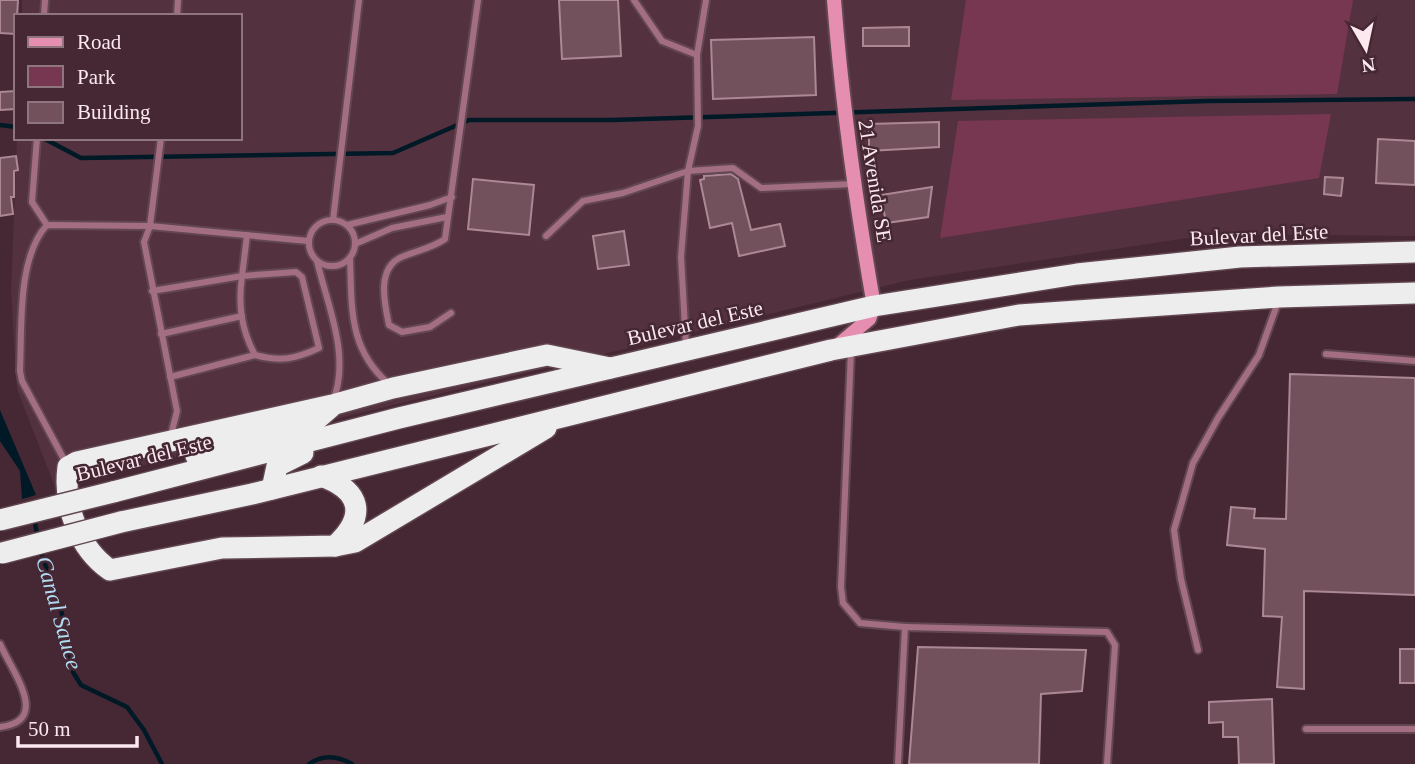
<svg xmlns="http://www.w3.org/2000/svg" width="1415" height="764" viewBox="0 0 1415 764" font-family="Georgia,serif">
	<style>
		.built { fill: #54313f }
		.green { fill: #773751 }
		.water { fill: #001926 }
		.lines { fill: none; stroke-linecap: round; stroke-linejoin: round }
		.stream { stroke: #001926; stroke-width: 4.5 }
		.building { fill: #72515d; stroke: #ac8894; stroke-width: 2 }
		.lane-casing { stroke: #624751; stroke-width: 10 }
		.secondary-casing { stroke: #624751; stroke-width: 18 }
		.highway-casing { stroke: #624751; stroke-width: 24 }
		.lane { stroke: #a46e82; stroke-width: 6 }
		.secondary { stroke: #e58eaf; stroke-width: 14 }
		.highway { stroke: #ededed; stroke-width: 21 }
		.highway-bridge-casing { stroke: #624751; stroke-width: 24; stroke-linecap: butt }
		.highway-bridge { stroke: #ededed; stroke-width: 21 }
		.labels { text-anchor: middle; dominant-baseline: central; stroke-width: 5; stroke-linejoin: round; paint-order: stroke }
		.street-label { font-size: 21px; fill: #fce8ee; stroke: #452833 }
		.water-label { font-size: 23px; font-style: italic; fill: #b2dbf3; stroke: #452833 }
	</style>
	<rect width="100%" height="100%" fill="#452833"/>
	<!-- built -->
	<path class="built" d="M22,0H1415V236L1214,234L910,280L55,487L17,389L11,291L17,138H240V16H22Z"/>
	<!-- green -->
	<g class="green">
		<path d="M966,0H1353L1337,94L951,100Z"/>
		<path d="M1331,114L1319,178L940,238L958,121Z"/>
	</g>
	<!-- water -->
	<path class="water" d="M0,410L36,495L22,499L20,471L0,441Z"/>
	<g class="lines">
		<!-- stream -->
		<g class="stream">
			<path d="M0,125L16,127"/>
			<path d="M43,138L81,158L393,153L469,120H612L1208,101L1415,99"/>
			<path d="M34,519L38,538"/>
			<path d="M40,550L61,609L73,672L81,685L127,707L144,730L162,764"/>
			<path d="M309,764C323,754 338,756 352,764"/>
		</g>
	</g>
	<!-- building -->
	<g class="building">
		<path d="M0,0H18L16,34L0,33Z"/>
		<path d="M559,0H618L621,56L562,59Z"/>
		<path d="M909,27V46H863V28Z"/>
		<path d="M814,37L816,95L713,99L711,40Z"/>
		<path d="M16,91V109L0,110V92Z"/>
		<path d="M939,122V147L869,151V124Z"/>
		<path d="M1378,139L1415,141V185L1376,183Z"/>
		<path d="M16,156L18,170L14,171V197H11L13,214L0,216V158Z"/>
		<path d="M731,174L738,179L751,230L780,224L785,246L739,256L732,223L710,228L700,180L704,179V176Z"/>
		<path d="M1325,177L1343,178L1341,196L1324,194Z"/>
		<path d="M473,179L534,185L529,235L468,229Z"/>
		<path d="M932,187L928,217L886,223L881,195Z"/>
		<path d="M624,231L629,265L598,269L593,236Z"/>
		<path d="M1290,374L1415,378V595L1304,591V689L1277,687L1282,617L1263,616L1265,549L1227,545L1231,507L1255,509L1254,518L1286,519Z"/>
		<path d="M918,647L1086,650L1082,691L1041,694L1039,764H909Z"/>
		<rect x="1400" y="649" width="15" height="34"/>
		<path d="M1272,699L1274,764H1239L1238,737H1223V722L1209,723V702Z"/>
	</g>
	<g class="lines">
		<!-- lane casing -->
		<g class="lane-casing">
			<g id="lane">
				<path d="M634,0L662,41L697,55"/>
				<path d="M44,16L45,0"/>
				<path d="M177,16L178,0"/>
				<path d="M37,138L32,202L47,225"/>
				<path d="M161,138L150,226L144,242L177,411L171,435"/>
				<circle cx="332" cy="243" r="23"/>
				<path d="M333,220L359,0"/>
				<path d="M347,225L430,205L452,197"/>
				<path d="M546,236L583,201L623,193L688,171L733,168L761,188L853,184"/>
				<path d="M355,244L392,228L447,217"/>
				<path d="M350,258C352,307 348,349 389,384"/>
				<path d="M317,261C327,304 350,354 334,398"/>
				<path d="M296,272L302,277L319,348C295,359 281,362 255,355C241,329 238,305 242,276Z"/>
				<path d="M152,291L242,276L247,235"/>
				<path d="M451,313L430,327L402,332L389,325C384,302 376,266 404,256C419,250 432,248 445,239L478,0"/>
				<path d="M161,334L242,316"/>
				<path d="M686,345L681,257L688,171L698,126L697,55L706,0"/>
				<path d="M851,351L841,587L843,603L860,623L905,627"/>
				<path d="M1326,354L1415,361"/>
				<path d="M170,377L255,355"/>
				<path d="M67,465L22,381L20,371C22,328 17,257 47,225L150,226L308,241"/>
				<path d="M0,644C13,673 51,721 0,727"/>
				<path d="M1198,650L1181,579L1174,530L1193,463L1218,418L1259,355L1278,302"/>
				<path d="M1306,729H1415"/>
				<path d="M898,764L905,627L1107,632L1115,645L1107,764"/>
			</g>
		</g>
		<!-- secondary casing -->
		<g class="secondary-casing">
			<path id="secondary" d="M834,0C842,103 856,204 874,306L869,319L836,347"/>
		</g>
		<!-- highway casing -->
		<g class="highway-casing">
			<g id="highway">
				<path d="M546,428L355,542L335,546L222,548L110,570C78,548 63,504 68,467L77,462L332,405L393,388L547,355L610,368"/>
				<path d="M196,456L309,426L331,407"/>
				<path d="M321,476C362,491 367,516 335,546"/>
				<path d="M272,489L277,466L303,453"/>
				<path d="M113,492L399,418L874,306L1077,274L1240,257L1415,252"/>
				<path d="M121,522L252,494L831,350L1019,315L1279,297L1415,293"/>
			</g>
		</g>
		<!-- lane -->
		<use href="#lane" class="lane"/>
		<!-- secondary -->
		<use href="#secondary" class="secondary"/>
		<!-- highway -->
		<use href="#highway" class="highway"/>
		<!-- highway-bridge casing -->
		<g class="highway-bridge-casing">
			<g id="highway-bridge">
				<path d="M0,520L113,492"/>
				<path d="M2,553L121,522"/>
			</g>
		</g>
		<!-- highway-bridge -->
		<use href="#highway-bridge" class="highway-bridge"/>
	</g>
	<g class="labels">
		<!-- street labels -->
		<g class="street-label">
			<text transform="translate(875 181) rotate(81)">21 Avenida SE</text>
			<text transform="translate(1259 235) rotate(-3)">Bulevar del Este</text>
			<text transform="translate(695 323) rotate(-13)">Bulevar del Este</text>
			<text transform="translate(144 458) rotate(-14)">Bulevar del Este</text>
		</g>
		<!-- water labels -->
		<g class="water-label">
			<text transform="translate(59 613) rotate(74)">Canal Sauce</text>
		</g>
	</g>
	<!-- legend -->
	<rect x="14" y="14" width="228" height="126" fill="#452833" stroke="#8e757e" stroke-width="2"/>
	<rect x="28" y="37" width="35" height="10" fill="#e58eaf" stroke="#8e757e" stroke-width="2"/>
	<text x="77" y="49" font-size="21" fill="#fce8ee">Road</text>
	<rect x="28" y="66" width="35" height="21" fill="#773751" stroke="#8e757e" stroke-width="2"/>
	<text x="77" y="84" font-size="21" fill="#fce8ee">Park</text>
	<rect x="28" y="102" width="35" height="21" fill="#72515d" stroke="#8e757e" stroke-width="2"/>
	<text x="77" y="119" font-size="21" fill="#fce8ee">Building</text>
	<!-- north arrow -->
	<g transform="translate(1366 49) rotate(171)" stroke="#452833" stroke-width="5" paint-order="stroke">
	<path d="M0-5L12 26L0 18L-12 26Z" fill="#fce8ee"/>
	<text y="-10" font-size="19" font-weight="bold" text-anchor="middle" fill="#fce8ee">N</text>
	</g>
	<!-- scale -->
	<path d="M18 736v10h119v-10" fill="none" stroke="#fce8ee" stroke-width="3.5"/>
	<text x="28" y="736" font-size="21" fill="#fce8ee" stroke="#452833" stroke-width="5" paint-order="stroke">50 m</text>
</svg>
